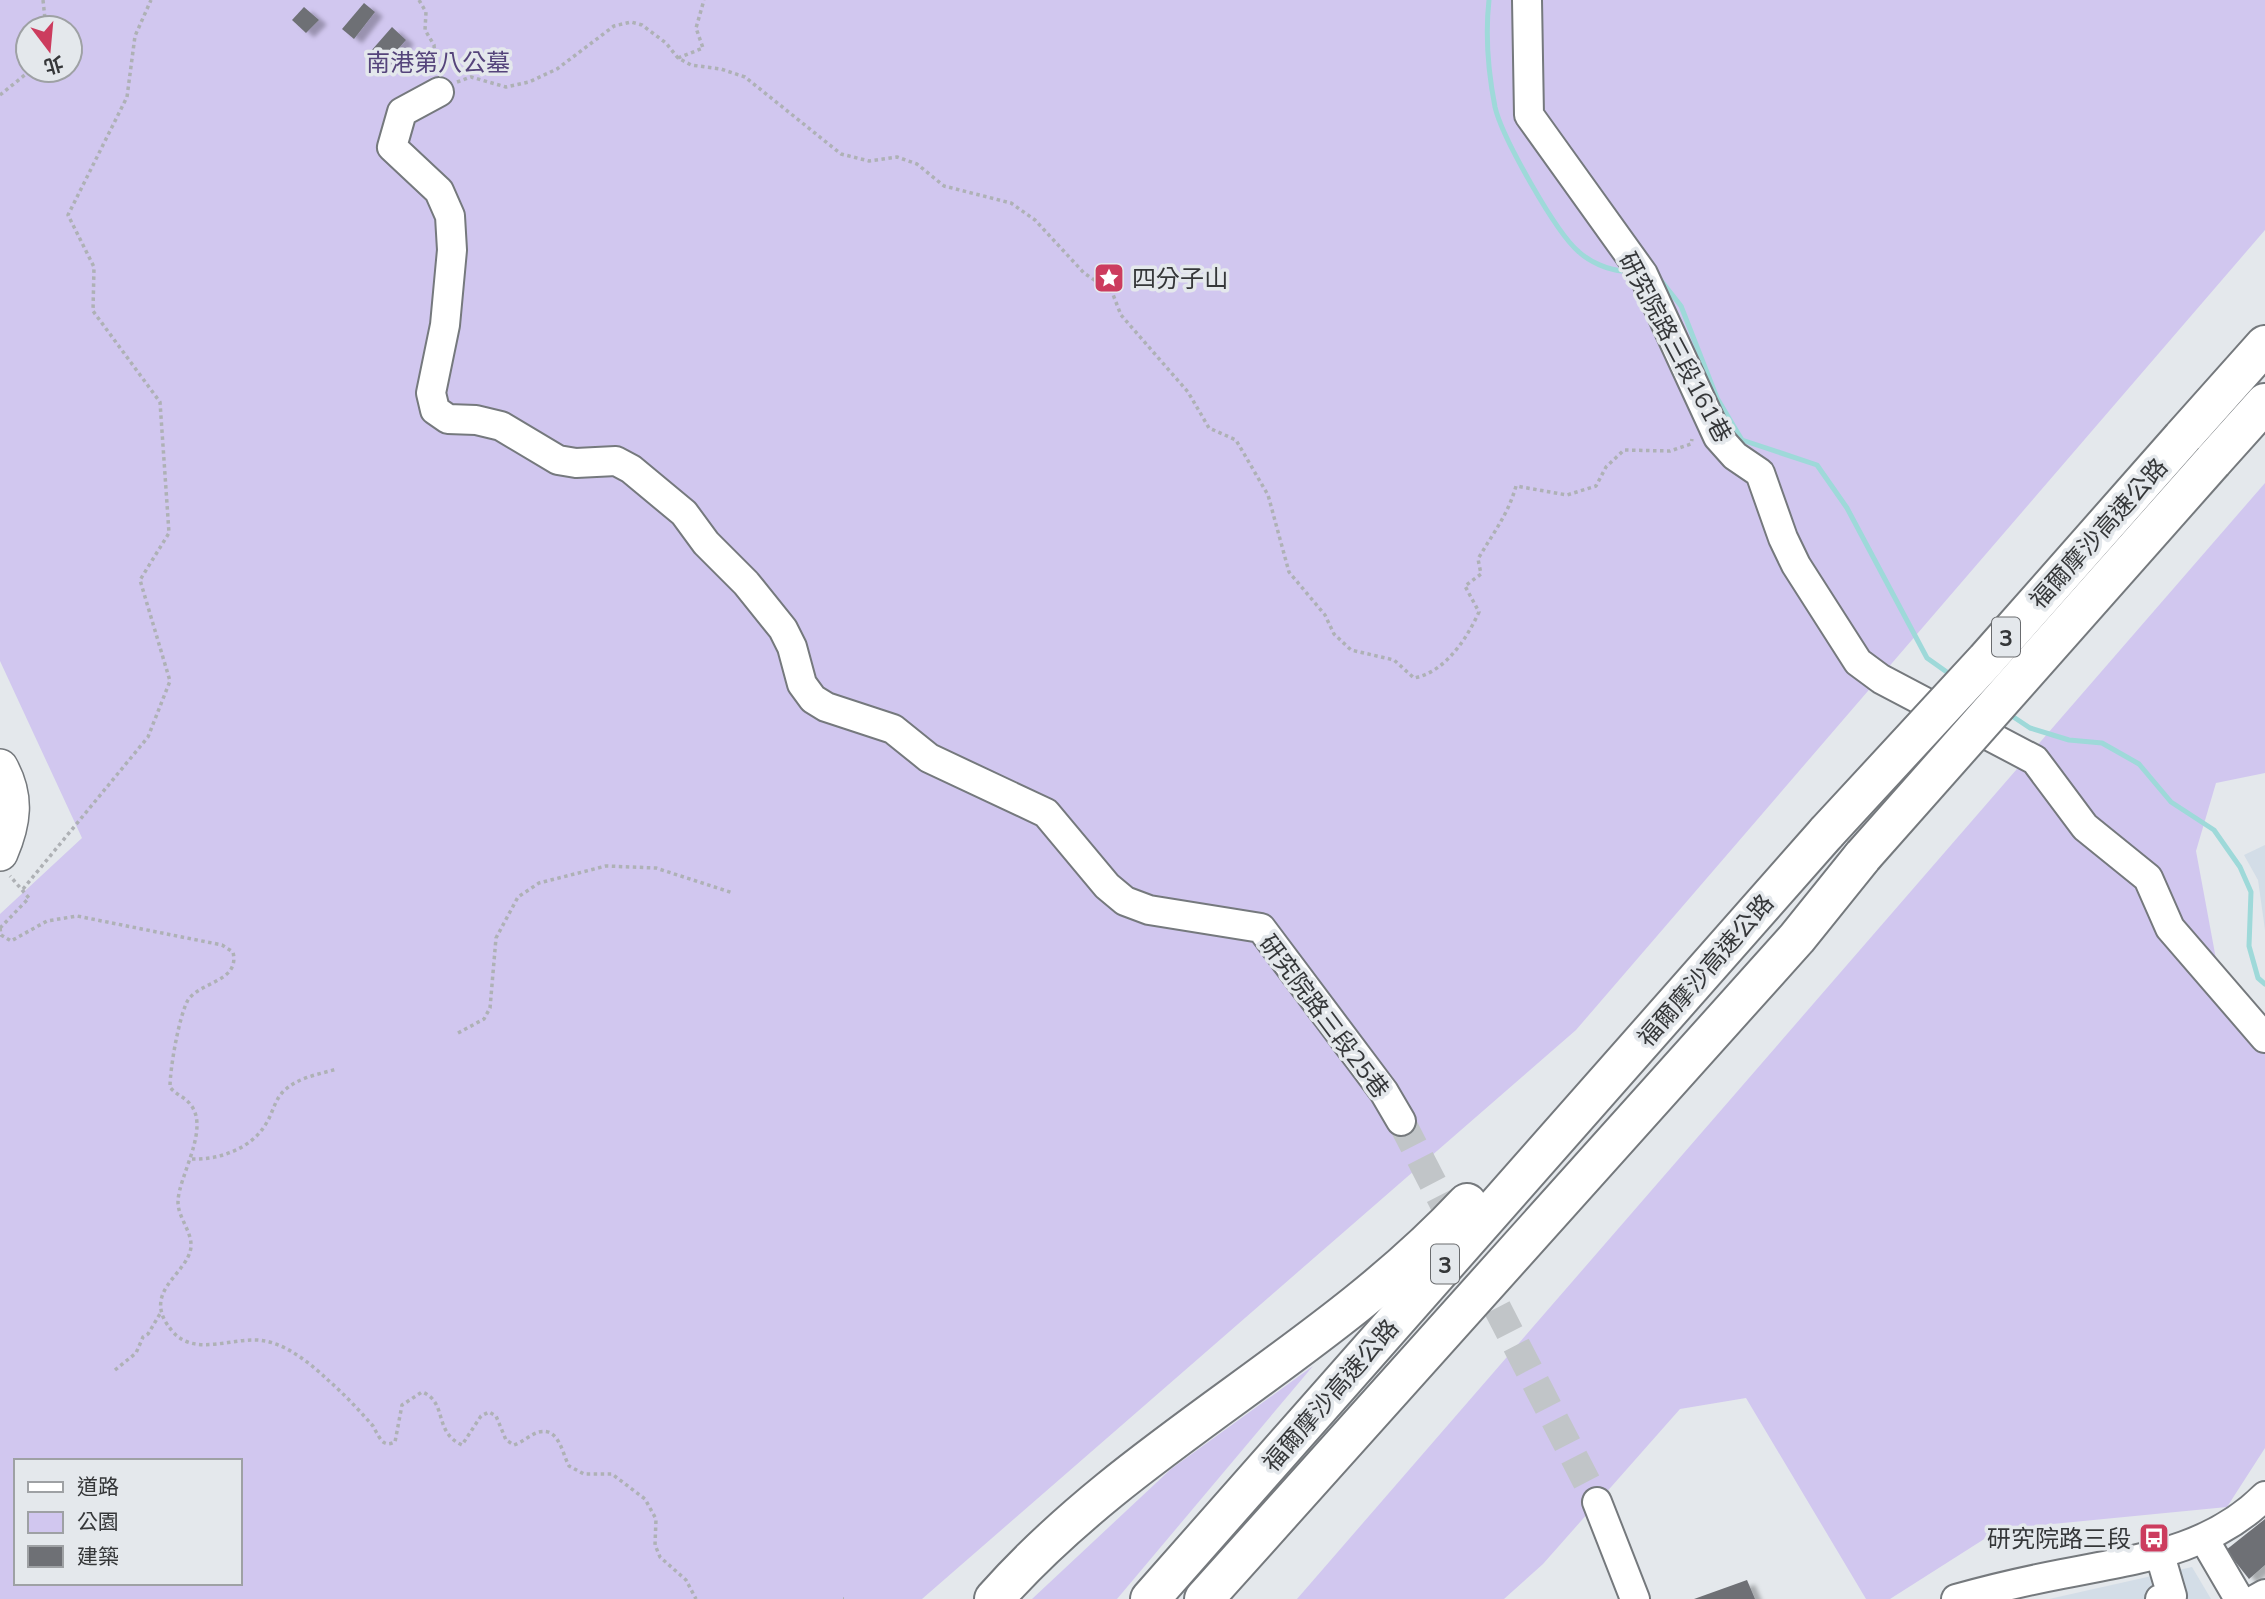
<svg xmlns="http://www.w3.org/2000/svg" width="2265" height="1599" viewBox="0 0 2265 1599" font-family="Mulish,'Noto Sans TC',sans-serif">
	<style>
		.built { fill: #d3dde7 }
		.green { fill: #d1c7ef; fill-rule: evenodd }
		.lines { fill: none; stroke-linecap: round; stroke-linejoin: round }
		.stream { stroke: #9ed9d9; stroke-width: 5 }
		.building { fill: #6e7075; filter: url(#shadow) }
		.minor-tunnel { stroke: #c1c5c8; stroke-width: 28; stroke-dasharray: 28 14; stroke-linecap: butt }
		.minor-casing { stroke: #75797d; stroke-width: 32 }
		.major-casing { stroke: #75797d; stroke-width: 38 }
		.highway-casing { stroke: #75797d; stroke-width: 42 }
		.path { stroke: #aeb1b5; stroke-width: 3.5; stroke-dasharray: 3.5 3.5; stroke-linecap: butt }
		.minor { stroke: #fff; stroke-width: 28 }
		.major { stroke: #fff; stroke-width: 35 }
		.highway { stroke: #fff; stroke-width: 38 }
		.highway-bridge-casing { stroke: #75797d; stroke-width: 42; stroke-linecap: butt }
		.highway-bridge { stroke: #fff; stroke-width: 38 }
		.labels { text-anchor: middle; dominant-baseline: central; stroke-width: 7; stroke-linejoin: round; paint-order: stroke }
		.shield { fill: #e4e8ec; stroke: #6a6c6f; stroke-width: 2 }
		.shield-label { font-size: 23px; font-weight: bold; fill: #353739 }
		.park-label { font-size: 24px; fill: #55447b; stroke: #e4e8ec }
		.poi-label { font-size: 24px; fill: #353739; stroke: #e4e8ec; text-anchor: start }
		.street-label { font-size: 24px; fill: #353739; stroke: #e4e8ec }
	</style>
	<defs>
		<filter id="shadow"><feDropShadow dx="8" dy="4.5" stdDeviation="2" flood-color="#0004"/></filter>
	</defs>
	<rect width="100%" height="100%" fill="#e4e8ec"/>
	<!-- built -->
	<g class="built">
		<path d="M2265,845V930L2258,880L2244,855Z"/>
		<path d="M2192,1567L2211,1599H2049Z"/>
	</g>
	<!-- green -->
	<g class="green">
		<path d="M0,0H2265V230L1576,1030L922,1599H0V914L82,838L0,661ZM28,28H70V70H28ZM16,1461H240V1583H16Z"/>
		<path d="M2265,483V773L2216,783L2196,851L2221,986L2265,1038V1448L2227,1507L2000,1529L1890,1599H1866L1746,1398L1680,1409L1543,1564L1504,1599H1297Z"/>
		<path d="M1313,1366L1117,1599H1032L1171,1469Z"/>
	</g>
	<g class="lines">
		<!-- stream -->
		<g class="stream">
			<path d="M1489,0C1485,36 1488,71 1495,107C1502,137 1556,233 1579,252C1590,262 1608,270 1623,271"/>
			<path d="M1659,278L1681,306L1717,398L1742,440L1817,465L1847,508L1927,658L1951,675"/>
			<path d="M2009,714L2030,728L2069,740L2102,743L2139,764L2171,802L2214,830L2240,867L2251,892L2249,946L2258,978L2265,984"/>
		</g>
	</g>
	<!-- building -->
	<g class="building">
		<path d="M364,3L375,12L354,39L342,29Z"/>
		<path d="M304,7L319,20L306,33L292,20Z"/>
		<path d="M392,27L406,40L385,64L371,51Z"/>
		<path d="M2265,1519V1565L2249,1579L2226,1550Z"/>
		<path d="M1747,1580L1755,1599H1694Z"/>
	</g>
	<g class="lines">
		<!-- minor-tunnel -->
		<path class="minor-tunnel" d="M1401,1121L1597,1502"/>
		<!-- minor casing -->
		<g class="minor-casing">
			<g id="minor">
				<path d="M1527,0L1529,115L1643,274L1718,437L1735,456L1760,473L1783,538L1796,565L1858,662L1881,679L2035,760L2085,827L2148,878L2170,928L2265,1038"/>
				<path d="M439,92L402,112L392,147L439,191L450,216L452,250L445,325L431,393L435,410L448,419L476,420L501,426L558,460L576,463L616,461L631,469L684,513L706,543L746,583L783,629L792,647L802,684L813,699L826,707L893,729L929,758L1046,813L1107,886L1125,901L1149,910L1261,928L1384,1092L1401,1121"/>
				<path d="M1597,1502L1635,1599"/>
				<path d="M2204,1539L2239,1599"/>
				<path d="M1956,1599C1991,1589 2026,1581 2062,1574C2136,1559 2209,1552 2265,1496"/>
				<path d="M2160,1599L2172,1596L2160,1555"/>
				<path d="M2256,1599L2265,1594"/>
			</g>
		</g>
		<!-- major casing -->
		<g class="major-casing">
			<path id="major" d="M0,767C17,797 13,823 0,853"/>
		</g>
		<!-- highway casing -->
		<g class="highway-casing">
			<g id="highway">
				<path d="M2182,438L2265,345"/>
				<path d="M2213,461L2265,403"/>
				<path d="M994,1599C1131,1444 1325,1355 1467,1203"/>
				<path d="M1150,1599L1827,832"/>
				<path d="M1204,1599L1797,938L1863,856"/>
			</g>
		</g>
		<!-- path -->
		<g class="path">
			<path d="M43,0L46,28"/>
			<path d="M419,0L426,12L425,30L434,45L436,71"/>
			<path d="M678,58L703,48L696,28L704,0"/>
			<path d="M457,82L471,77L506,87L529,82L557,69L614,26L631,22L642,25L666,43L678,58L691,65L721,69L745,77L841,154L869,161L897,157L917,164L944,186L1011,203L1035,220L1084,273L1112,292L1121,315L1188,392L1209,428L1236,440L1268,495L1289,572L1325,615L1334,634L1351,650L1394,660L1414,678C1445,672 1466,640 1479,612L1465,586L1481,574L1478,559C1493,533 1508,515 1516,486L1567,495L1596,486L1606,467L1624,450L1670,451L1691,444L1692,439"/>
			<path d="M0,95L31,70"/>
			<path d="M23,889L148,737L170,681L140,580L169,533L160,402L93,311L94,267L68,215L127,97L135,36L151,0"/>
			<path d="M0,928L1,935L11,941L47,921L77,916L222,945L233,952C240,982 201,981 188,1000C179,1016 170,1068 170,1087C176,1095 185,1097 190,1104C211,1128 178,1177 178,1202C178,1218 192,1231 191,1247C188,1275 138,1292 173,1332C196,1358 236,1335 265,1341C288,1345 312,1365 328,1380C344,1394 359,1410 373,1426C376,1431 380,1441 385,1443C389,1445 392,1443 395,1442L402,1405L422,1392C448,1402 433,1432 462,1445L481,1416L489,1412L496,1416L506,1440L514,1445C523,1442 531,1434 539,1432C559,1427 562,1453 569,1466L584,1474H612L645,1499L656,1519L655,1545L660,1557L686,1580L696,1599"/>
			<path d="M0,928L29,898L10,876"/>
			<path d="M458,1033L484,1019L490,1008L496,938L518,897L539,883L606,866L656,868L733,893"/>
			<path d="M192,1159C220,1160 253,1148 267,1122C274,1110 275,1098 286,1089C300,1077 320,1074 337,1069"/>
			<path d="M115,1370L136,1353L143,1337L148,1334L161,1312"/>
			<path d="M843,1599H844"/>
		</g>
		<!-- minor -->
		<use href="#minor" class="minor"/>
		<!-- major -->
		<use href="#major" class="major"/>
		<!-- highway -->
		<use href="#highway" class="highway"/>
		<!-- highway-bridge casing -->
		<g class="highway-bridge-casing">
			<g id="highway-bridge">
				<path d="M1827,832L1986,660L2182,438"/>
				<path d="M1863,856L2213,461"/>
			</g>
		</g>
		<!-- highway-bridge -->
		<use href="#highway-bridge" class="highway-bridge"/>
	</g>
	<!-- icons -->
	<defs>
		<g id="sight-square" transform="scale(1.575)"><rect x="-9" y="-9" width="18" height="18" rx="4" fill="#cc3c5e" stroke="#e4e8ec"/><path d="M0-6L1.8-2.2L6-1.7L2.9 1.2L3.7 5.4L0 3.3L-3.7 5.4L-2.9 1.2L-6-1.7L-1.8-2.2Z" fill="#fff"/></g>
		<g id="bus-square" transform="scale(1.575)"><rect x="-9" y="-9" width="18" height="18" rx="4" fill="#cc3c5e" stroke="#e4e8ec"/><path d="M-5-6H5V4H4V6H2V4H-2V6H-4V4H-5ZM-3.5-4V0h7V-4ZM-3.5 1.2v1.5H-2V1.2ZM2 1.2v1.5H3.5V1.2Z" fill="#fff"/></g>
	</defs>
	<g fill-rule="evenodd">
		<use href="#sight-square" x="1109" y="278"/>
		<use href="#bus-square" x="2154" y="1538"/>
	</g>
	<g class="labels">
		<!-- shield labels -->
		<g class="shield">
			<rect x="1992" y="617.5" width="28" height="39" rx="5"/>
			<rect x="1431" y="1244.5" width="28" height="39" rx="5"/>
		</g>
		<g class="shield-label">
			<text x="2006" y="637">3</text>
			<text x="1445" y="1264">3</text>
		</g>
		<!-- park labels -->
		<g class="park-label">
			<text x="438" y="62">南港第八公墓</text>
		</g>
		<!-- poi labels -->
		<g class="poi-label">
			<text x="1132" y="278">四分子山</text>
			<text x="2131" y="1538" text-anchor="end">研究院路三段</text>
		</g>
		<!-- street labels -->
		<g class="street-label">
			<text transform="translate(1676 347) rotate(62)">研究院路三段161巷</text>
			<text transform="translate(2098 533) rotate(-48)">福爾摩沙高速公路</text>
			<text transform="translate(1705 970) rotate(-49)">福爾摩沙高速公路</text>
			<text transform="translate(1325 1016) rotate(53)">研究院路三段25巷</text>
			<text transform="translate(1330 1395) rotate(-49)">福爾摩沙高速公路</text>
		</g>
	</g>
	<!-- legend -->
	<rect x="14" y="1459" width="228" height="126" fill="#e4e8ec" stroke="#9ea1a4" stroke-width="2"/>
	<rect x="28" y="1482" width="35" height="10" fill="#ffffff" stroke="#9ea1a4" stroke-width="2"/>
	<text x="77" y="1494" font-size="21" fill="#353739">道路</text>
	<rect x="28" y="1512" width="35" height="21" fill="#d1c7ef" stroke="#9ea1a4" stroke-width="2"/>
	<text x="77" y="1529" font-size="21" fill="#353739">公園</text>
	<rect x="28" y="1546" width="35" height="21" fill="#6e7075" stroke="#9ea1a4" stroke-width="2"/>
	<text x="77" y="1564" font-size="21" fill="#353739">建築</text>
	<!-- north arrow -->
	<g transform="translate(49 49) rotate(164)"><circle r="33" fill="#e4e8ec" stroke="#9ea1a4" stroke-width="2"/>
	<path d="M0-5L12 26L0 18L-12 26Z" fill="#cc3c5e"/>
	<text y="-10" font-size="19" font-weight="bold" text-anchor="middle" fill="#353739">北</text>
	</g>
</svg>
